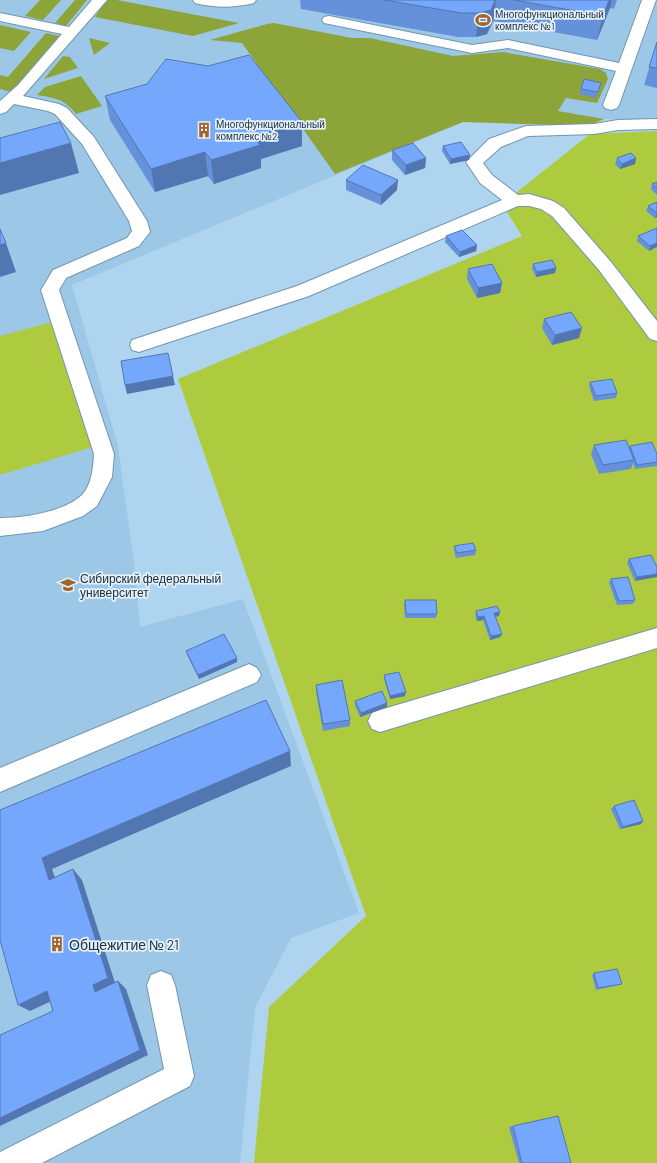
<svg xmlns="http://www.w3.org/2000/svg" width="657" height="1163" viewBox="0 0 657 1163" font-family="Barlow,sans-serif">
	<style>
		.built { fill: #9cc7e6 }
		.green { fill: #aecb3f }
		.forest { fill: #8da438 }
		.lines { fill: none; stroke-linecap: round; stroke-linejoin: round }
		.minor-casing { stroke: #7295ae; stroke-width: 2 }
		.minor { fill: #fff; fill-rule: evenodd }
		.wall { fill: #6590da }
		.shaded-wall { fill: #5276b1 }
		.building { fill: #75a8fd; stroke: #5276b1 }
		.labels { text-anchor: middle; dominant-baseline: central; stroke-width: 3.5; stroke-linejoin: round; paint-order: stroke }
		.far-poi-label { font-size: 10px; fill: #21303a; stroke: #e3f1fc; text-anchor: start }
		.poi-label { font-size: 12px; fill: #21303a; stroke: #e3f1fc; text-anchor: start }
		.near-poi-label { font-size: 14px; fill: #21303a; stroke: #e3f1fc; text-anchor: start }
	</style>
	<rect width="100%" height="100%" fill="#afd4ef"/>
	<!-- built -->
	<path class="built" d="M0,0H657V119H604L588,126L463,122L72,285L118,446L135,571L140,627L243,599L359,913L291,938L255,1008L240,1163H0Z"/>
	<!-- green -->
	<g class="green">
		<path d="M657,131V1163H254L269,1007L366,916L178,379L522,236L502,204L590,134Z"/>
		<path d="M52,322L96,446L0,475V336Z"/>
	</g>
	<!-- forest -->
	<g class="forest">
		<path d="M40,0H61L43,20L25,16Z"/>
		<path d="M75,0H87L66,26L55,23Z"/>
		<path d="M108,0H117L239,23L193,36L95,17L106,1Z"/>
		<path d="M274,23L352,38H370L453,56L503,52L600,69L606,73L608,79L597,103L566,98L558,111L604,119L588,126L463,122L335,174L242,43L210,40L267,24Z"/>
		<path d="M0,25L31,32L14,51L0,48Z"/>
		<path d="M46,33L59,36L11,92L0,89V75L8,77Z"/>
		<path d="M89,38L110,43L94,55Z"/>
		<path d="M63,56L70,57L78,68L44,79Z"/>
		<path d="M81,76L102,106L76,114C65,99 55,98 37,95L45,87Z"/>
	</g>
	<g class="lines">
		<!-- minor casing -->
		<g class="minor-casing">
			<g id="minor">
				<path d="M92,0H107L23,96L59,104L67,108L94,137L147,221L150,232L139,246L66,278L59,290L114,454L112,477L97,506L83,516L43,531L0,536V518C24,518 64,512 82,495C92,484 93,468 94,454L41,290L53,270L127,238L132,231L129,221L82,144L55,114L48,111L14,104L6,112L0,114V101L18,85L62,34L0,21V13L69,27Z"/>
				<path d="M193,0H256L254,3C232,8 217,8 195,3Z"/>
				<path d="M642,0H656L619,105L617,108L611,110L605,108L603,105L616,71L508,48L472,53L329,24L324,23L322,20L324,17L329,16L472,45L508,40L619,63Z"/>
				<path d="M657,119V129L618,130L594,134L528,136L501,147L483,163L492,175L518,195L529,194L553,201L564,208L611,262L657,321V341L650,339L599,270L552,216L541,209L529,206H518L309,296L139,352L132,350L130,345L132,340L297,286L502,200L480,183L466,162L489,139L526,126L594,124L618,120Z"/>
				<path d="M657,628V648L380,732L372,729L368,721L372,713L380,710Z"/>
				<path d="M249,664L257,668L261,675L257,682L0,792V768Z"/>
				<path d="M161,971L171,975L175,985L194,1076L190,1086L42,1163H0V1152L164,1069L147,985L151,975Z"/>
			</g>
		</g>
		<!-- minor -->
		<use href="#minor" class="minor"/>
	</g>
	<!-- wall -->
	<g class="wall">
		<path d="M300,0H617L614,9L610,8L597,40L493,21L487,34L476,37H458L301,9Z"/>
		<path d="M657,42V88L644,85Z"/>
		<path d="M601,83L596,98L579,94L581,89Z"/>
		<path d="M105,96L302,122V146L261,159V168L214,184L208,176L155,192L110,120Z"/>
		<path d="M443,146L470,155L469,160L450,164L442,151Z"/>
		<path d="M392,150L426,158L425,168L405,175L392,160Z"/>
		<path d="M617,158H636L635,164L620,169L615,164Z"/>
		<path d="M346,180L397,190L381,205L346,190Z"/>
		<path d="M657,182V195L651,189L652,184Z"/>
		<path d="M657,202V217L655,218L646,211L648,206Z"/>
		<path d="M657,228L649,251L637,241L638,236Z"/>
		<path d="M446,236L477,245L476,251L459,257L445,242Z"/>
		<path d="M533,264L556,268L555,273L536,277L532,269Z"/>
		<path d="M468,269L502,283L500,293L477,298L467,279Z"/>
		<path d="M544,319L579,338L552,345L542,328Z"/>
		<path d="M590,382L617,393L616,398L594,401L589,386Z"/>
		<path d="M594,445L629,447L630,446L657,454V466L635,469L633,463L631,469L599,474L591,454Z"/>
		<path d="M454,546L476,550L475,555L456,558L454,550Z"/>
		<path d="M651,555L635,581L627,563L629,559Z"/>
		<path d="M611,579L635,600L633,604L617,605L609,583Z"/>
		<path d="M405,600L437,614L436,618H405L404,604Z"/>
		<path d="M476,611L499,616L495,617L502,634L500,637L490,640L483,620L477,621L475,615Z"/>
		<path d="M186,651L237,658V662L199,679L187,655Z"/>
		<path d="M384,675L405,696L390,699L384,679Z"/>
		<path d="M316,685L350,720V726L323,731L316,692Z"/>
		<path d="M355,701L387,703V707L360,717L355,705Z"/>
		<path d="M614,806L643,821L641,824L620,829L611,809Z"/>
		<path d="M594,973L622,984L619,985L596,990L592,975Z"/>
		<path d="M558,1116L571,1163H519L509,1127Z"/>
	</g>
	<!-- shaded-wall -->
	<g class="shaded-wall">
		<path d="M495,0H496L493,21L487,34L476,37L479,13Z"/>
		<path d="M609,0H612L610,8L597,40L603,16Z"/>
		<path d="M302,122V146L261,159V168L214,184L211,160L254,137Z"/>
		<path d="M71,143L79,173L0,195V163Z"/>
		<path d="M205,152L208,176L155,192L151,169Z"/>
		<path d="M470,155L469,160L450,164L451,159Z"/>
		<path d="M426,158L425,168L405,175L406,165Z"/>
		<path d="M636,158L635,164L620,169L622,164Z"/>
		<path d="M398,180L397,190L381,205V195Z"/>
		<path d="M657,213V217L655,218Z"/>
		<path d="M0,238L6,243L16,272L0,277Z"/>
		<path d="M657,243V247L649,251L650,246Z"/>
		<path d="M477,245L476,251L459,257L460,252Z"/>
		<path d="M556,268L555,273L536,277L537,272Z"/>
		<path d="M502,283L500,293L477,298L478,288Z"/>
		<path d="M582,328L579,338L552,345L555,335Z"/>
		<path d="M173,376L175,385L127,394L125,385Z"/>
		<path d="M657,574V577L635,581L637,577Z"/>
		<path d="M500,612L499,616L492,617L494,613Z"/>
		<path d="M484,616L483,620L477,621L478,617Z"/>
		<path d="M502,634L500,637L490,640L491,636Z"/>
		<path d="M237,658V662L199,679L198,675Z"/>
		<path d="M406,692L405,696L390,699V696Z"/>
		<path d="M387,703V707L360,717L361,713Z"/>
		<path d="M290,751L291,766L52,869L59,890L49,880L42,858Z"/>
		<path d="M643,821L641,824L620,829L623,827Z"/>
		<path d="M73,869L82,880L116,986L95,992L93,985Z"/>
		<path d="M118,981L126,989L148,1055L0,1126V1118Z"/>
		<path d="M47,991L58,998L30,1011L18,1005Z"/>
	</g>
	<!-- building -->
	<g class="building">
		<path d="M384,0H495L491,10L479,13H461Z"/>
		<path d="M514,0H609L603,16Z"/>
		<path d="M657,42V68L649,67Z"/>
		<path d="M249,55L302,122L254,137L260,145L211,160L205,152L151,169L105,96L147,84L166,59L208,66Z"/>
		<path d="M584,79L601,83L598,92L581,89Z"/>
		<path d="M60,122L71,143L0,163V138Z"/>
		<path d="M461,142L470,155L451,159L443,146Z"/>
		<path d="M413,143L426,158L406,165L392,150Z"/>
		<path d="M631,153L636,158L622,164L617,158Z"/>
		<path d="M363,165L398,180L381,195L346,180Z"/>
		<path d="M657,182V188L652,184Z"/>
		<path d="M657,202V213L648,206Z"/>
		<path d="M657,228V243L650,246L638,236Z"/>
		<path d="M0,229L6,243L0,245Z"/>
		<path d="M462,230L477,245L460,252L446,236Z"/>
		<path d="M552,260L556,268L537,272L533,264Z"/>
		<path d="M492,264L502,283L478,288L468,269Z"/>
		<path d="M571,312L582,328L555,335L544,319Z"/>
		<path d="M168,353L173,376L125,385L121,361Z"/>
		<path d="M612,379L617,393L596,396L590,382Z"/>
		<path d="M626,440L634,460L603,465L594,445Z"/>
		<path d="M652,442L657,454V462L637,465L630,446Z"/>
		<path d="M473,543L476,550L457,553L454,546Z"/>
		<path d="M651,555L657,567V574L637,577L629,559Z"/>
		<path d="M628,577L635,600L619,601L611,579Z"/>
		<path d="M405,600H436L437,614H406Z"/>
		<path d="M497,606L500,612L494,613L502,634L491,636L484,616L478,617L476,611Z"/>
		<path d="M224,634L237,658L198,675L186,651Z"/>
		<path d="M399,672L406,692L390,696L384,675Z"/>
		<path d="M342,680L350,720L323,724L316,685Z"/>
		<path d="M382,691L387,703L361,713L355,701Z"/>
		<path d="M266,700L290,751L42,858L49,880L73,869L108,978L93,985L95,992L118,981L140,1050L0,1118V1035L53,1011L47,991L18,1005L0,940V810Z"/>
		<path d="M634,800L643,821L623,827L614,806Z"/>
		<path d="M617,969L622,984L598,988L594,973Z"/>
		<path d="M558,1116L571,1163H522L513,1126Z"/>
	</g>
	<!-- icons -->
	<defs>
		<g id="stadium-bare" transform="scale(1.2)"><path d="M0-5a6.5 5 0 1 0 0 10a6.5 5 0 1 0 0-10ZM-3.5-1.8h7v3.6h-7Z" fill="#a2642a" stroke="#e3f1fc" stroke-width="2.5" paint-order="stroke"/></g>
		<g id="building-bare" transform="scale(1.2)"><path d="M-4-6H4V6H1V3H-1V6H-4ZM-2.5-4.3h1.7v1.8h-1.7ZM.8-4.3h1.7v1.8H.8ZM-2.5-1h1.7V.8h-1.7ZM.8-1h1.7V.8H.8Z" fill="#a2642a" stroke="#e3f1fc" stroke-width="2.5" paint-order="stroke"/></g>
		<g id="university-bare" transform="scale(1.2)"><path d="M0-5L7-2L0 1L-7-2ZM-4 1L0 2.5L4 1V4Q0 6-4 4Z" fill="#a2642a" stroke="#e3f1fc" stroke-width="2.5" paint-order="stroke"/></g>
	</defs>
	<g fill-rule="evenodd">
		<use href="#stadium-bare" x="483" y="20"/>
		<use href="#building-bare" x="204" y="130"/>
		<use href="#university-bare" x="68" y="585"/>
		<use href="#building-bare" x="57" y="944"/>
	</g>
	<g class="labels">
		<!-- far-poi labels -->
		<g class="far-poi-label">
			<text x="495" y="14">Многофункциональный<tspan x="495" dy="12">комплекс №1</tspan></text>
			<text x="216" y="124">Многофункциональный<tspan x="216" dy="12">комплекс №2</tspan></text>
		</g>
		<!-- poi labels -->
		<g class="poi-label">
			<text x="80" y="578">Сибирский федеральный<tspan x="80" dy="14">университет</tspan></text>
		</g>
		<!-- near-poi labels -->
		<g class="near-poi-label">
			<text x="69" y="944">Общежитие № 21</text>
		</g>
	</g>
</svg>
